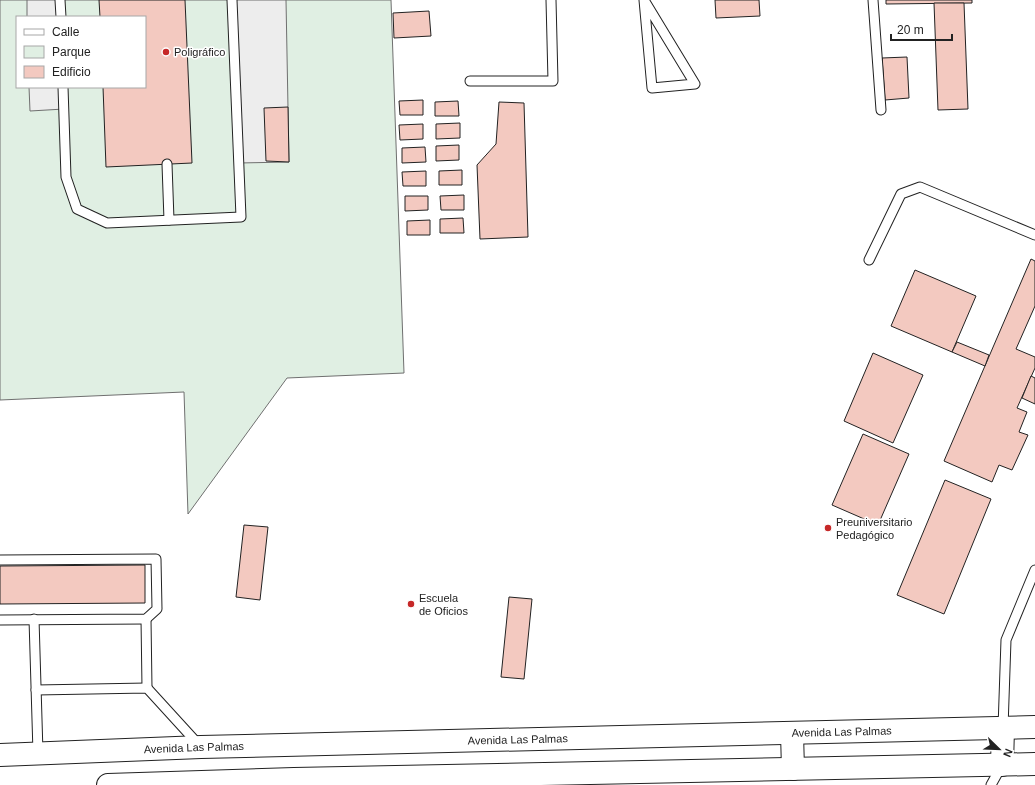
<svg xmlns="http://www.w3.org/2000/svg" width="1035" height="785" viewBox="0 0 1035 785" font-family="Arial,sans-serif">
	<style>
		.green { fill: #e0efe3; stroke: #6f6f6f; fill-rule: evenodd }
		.parking { fill: #ededed; stroke: #6f6f6f }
		.building { fill: #f3c9c0; stroke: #222 }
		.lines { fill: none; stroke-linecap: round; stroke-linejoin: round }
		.lane-casing { stroke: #222; stroke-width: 11 }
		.secondary-casing { stroke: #222; stroke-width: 24 }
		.lane { stroke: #fff; stroke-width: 9 }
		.secondary { stroke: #fff; stroke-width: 22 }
		.poi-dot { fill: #c62828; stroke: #fff; stroke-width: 1.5 }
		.labels { text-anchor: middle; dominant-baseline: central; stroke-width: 3; stroke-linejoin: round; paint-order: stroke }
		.poi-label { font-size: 11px; fill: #222; stroke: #fff; text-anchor: start }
		.street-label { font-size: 11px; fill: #222; stroke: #fff }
	</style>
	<rect width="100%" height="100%" fill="#fff"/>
	<!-- green -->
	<path class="green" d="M0,0H391L404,373L287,378L188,514L184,392L0,400ZM17,17H145V87H17Z"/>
	<!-- parking -->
	<g class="parking">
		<path d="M27,0H60L61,17H27Z"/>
		<path d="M236,0H286L289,162L239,163Z"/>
		<path d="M29,87H63L64,109L30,111Z"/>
	</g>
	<!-- building -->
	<g class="building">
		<path d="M99,0H185L192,163L106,167L103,87H145V17H100Z"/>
		<path d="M715,0H759L760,16L716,18Z"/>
		<path d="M886,0H972V3L886,4Z"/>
		<path d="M934,3H964L968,109L938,110Z"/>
		<path d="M429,11L431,36L394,38L393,13Z"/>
		<path d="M907,57L909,98L885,100L882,58Z"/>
		<path d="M423,100V115H400L399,101Z"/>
		<path d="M458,101L459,116H435V102Z"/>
		<path d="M499,102L524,103L528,237L480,239L477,165L496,144Z"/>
		<path d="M288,107L289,162L266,161L264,108Z"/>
		<path d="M460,123V138L436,139V124Z"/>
		<path d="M423,124V139L400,140L399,125Z"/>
		<path d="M459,145V160L436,161V146Z"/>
		<path d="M425,147L426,162L402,163V148Z"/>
		<path d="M462,170V185H439V171Z"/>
		<path d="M426,171V186H403L402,172Z"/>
		<path d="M464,195V210H441L440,196Z"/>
		<path d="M405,196H428V210L405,211Z"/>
		<path d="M463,218L464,233H440V219Z"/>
		<path d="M430,220V235H407V221Z"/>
		<path d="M1031,259L1035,261V306L1016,349L1035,357V368L1017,408L1027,412L1019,432L1028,435L1012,470L999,465L992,482L944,461Z"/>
		<path d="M915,270L976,296L952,352L891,326Z"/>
		<path d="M957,342L989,355L985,366L952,352Z"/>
		<path d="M873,353L923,375L893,443L844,421Z"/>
		<path d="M1031,376L1035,378V404L1022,398Z"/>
		<path d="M863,434L909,454L878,525L832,505Z"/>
		<path d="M945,480L991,499L944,614L897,595Z"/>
		<path d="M244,525L268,527L260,600L236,597Z"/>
		<path d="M145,565V603L0,604V566Z"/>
		<path d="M509,597L532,599L524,679L501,677Z"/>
	</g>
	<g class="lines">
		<!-- lane casing -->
		<g class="lane-casing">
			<g id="lane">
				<path d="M60,0L61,17"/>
				<path d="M644,0L695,84L652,88Z"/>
				<path d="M873,0L881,110"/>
				<path d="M470,81H553L551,0"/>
				<path d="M63,87L66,177L77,209L107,223L241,217L232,0"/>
				<path d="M167,164L169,220"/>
				<path d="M869,260L901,194L920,187L1035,235"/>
				<path d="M0,560L156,559L157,609L146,619L0,620"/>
				<path d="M34,619L38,753"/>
				<path d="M146,619L147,688"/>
				<path d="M36,690L147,688L199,745"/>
				<path d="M1003,728L1006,640L1035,570"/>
				<path d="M991,785L1002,765"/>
			</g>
		</g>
		<!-- secondary casing -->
		<g class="secondary-casing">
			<g id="secondary">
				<path d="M792,733L793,769"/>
				<path id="s1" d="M0,755L201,747L1035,727"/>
				<path d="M1002,765L1003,728"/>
				<path d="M108,785L294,779L1035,764"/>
			</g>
		</g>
		<!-- lane -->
		<use href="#lane" class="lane"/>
		<!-- secondary -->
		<use href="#secondary" class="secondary"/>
	</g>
	<!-- markers -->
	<g class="poi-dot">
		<circle cx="166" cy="52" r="4"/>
		<circle cx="828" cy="528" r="4"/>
		<circle cx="411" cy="604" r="4"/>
	</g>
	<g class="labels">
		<!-- poi labels -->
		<g class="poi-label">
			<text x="174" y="52">Poligráfico</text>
			<text x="836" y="522">Preuniversitario<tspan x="836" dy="13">Pedagógico</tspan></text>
			<text x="419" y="598">Escuela<tspan x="419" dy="13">de Oficios</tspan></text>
		</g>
		<!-- street labels -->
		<g class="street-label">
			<text stroke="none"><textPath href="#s1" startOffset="842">Avenida Las Palmas</textPath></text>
			<text stroke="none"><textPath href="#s1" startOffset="518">Avenida Las Palmas</textPath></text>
			<text stroke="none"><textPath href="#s1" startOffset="194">Avenida Las Palmas</textPath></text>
		</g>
	</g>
	<!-- legend -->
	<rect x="16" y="16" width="130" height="72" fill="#ffffff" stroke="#a7a7a7"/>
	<rect x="24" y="29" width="20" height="6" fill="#ffffff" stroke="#a7a7a7"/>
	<text x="52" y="36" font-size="12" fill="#222222">Calle</text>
	<rect x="24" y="46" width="20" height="12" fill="#e0efe3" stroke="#a7a7a7"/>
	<text x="52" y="56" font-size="12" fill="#222222">Parque</text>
	<rect x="24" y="66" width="20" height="12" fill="#f3c9c0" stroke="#a7a7a7"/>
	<text x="52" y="76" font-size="12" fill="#222222">Edificio</text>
	<!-- north arrow -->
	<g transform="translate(999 749) rotate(113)" stroke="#ffffff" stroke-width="3" paint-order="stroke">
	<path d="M0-3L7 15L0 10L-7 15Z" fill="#222222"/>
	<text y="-6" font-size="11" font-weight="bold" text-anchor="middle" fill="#222222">N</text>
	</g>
	<!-- scale -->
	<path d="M891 34v6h61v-6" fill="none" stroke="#222222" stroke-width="2"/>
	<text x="897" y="34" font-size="12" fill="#222222" stroke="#ffffff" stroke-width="3" paint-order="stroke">20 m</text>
</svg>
